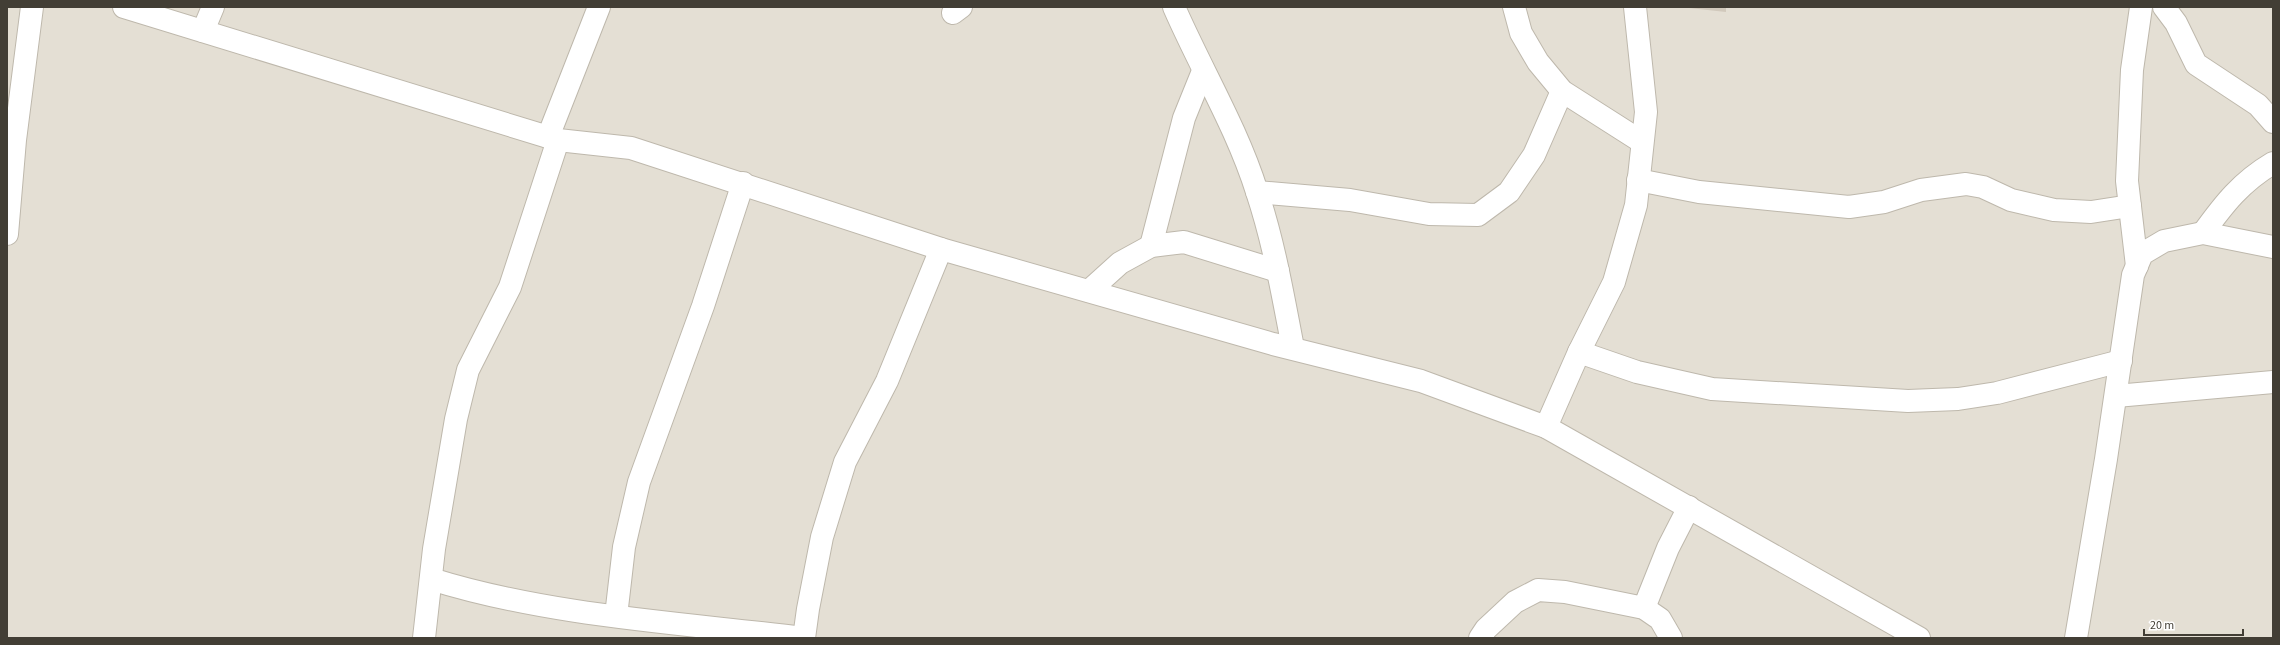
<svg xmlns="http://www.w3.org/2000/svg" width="2280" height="645" viewBox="0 0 2280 645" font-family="'Source Sans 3',sans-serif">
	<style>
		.residential { fill: #e4dfd4 }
		.building { fill: #d1c9bc }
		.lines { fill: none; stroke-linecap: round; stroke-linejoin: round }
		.minor-casing { stroke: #beb8ac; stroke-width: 24 }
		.minor { stroke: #fff; stroke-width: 22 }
	</style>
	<rect width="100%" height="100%" fill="#f1ede5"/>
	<!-- residential -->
	<rect class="residential" x="7" y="7" width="2266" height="631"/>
	<!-- building -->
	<path class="building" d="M1680,7H1726V12Z"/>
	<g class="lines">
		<!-- minor casing -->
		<g class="minor-casing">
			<g id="minor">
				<path d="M124,7L558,140L631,148L941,249L1273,344L1421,381L1546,427L1919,638"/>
				<path d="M1174,7C1201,69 1237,128 1257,192C1274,243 1283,296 1293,348"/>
				<path d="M1514,7L1521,33L1538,62L1562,91L1642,142"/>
				<path d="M2164,7L2176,23L2196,64L2258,105L2273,122"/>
				<path d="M953,13L961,7"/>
				<path d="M203,31L213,7"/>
				<path d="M548,137L599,7"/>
				<path d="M1638,180L1699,192L1849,207L1884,202L1921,190L1966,184L1983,187L2011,200L2054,210L2091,212L2130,206"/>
				<path d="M1257,192L1350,200L1429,214L1478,215L1509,192L1534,155L1562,91"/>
				<path d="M2203,233C2224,204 2241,182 2273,163"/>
				<path d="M7,234L15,140L32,7"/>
				<path d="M1151,246L1184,118L1203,71"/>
				<path d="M2137,266L2127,181L2132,70L2141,7"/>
				<path d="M1089,291L1120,263L1151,246L1184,242L1278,271"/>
				<path d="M1579,352L1637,372L1712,389L1908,401L1958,399L1997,393L2121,361"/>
				<path d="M2116,396L2273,382"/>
				<path d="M1546,427L1579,352L1614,282L1636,205L1646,112L1635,7"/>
				<path d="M431,579C549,616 682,623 804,638"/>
				<path d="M1644,608L1668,548L1689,507"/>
				<path d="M616,616L624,547L639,482L703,306L743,183"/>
				<path d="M424,638L434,549L456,419L468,370L510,287L558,140"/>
				<path d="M804,638L808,609L822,537L845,462L887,381L941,249"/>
				<path d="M1480,638L1486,629L1515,602L1538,590L1565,592L1644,608L1660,619L1671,638"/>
				<path d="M2076,638L2106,459L2133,275L2142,254L2164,241L2203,233L2273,247"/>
			</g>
		</g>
		<!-- minor -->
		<use href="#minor" class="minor"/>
	</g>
	<!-- border -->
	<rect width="2280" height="645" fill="none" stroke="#423e35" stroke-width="16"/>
	<!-- scale -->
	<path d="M2144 629v6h99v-6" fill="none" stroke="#423e35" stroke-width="2"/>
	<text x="2150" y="629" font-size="12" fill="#423e35" stroke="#ffffff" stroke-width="3" paint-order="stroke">20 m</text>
</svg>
